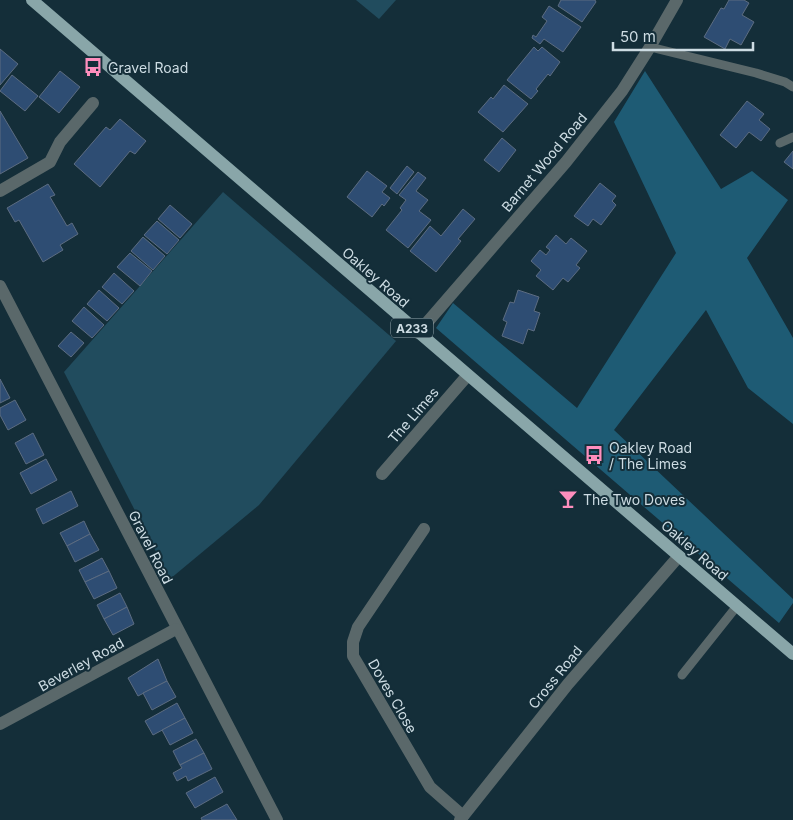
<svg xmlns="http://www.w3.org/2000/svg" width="793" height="820" viewBox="0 0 793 820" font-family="Inter,sans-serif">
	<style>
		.green { fill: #214c5e }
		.forest { fill: #1e5b74 }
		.building { fill: #2e4d73; stroke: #5c6c81 }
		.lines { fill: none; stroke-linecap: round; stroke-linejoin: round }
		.lane { stroke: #5a686a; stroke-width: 9 }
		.street { stroke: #5a686a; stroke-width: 12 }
		.primary { stroke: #89a6a9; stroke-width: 12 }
		.labels { text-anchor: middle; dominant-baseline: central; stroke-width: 4; stroke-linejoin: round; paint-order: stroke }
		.shield { fill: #142e39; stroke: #96a8b0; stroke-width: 1 }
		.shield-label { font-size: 12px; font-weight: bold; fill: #cddce3 }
		.poi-label { font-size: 14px; fill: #cddce3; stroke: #142e39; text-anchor: start }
		.street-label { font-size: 14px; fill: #cddce3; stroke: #142e39 }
	</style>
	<rect width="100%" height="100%" fill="#142e39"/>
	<!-- green -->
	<g class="green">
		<path d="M356,0H396L379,19Z"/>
		<path d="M223,192L396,341L259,505L170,579L64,372Z"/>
	</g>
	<!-- forest -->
	<path class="forest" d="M645,71L721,189L752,171L788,200L747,258L793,338V424L748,388L706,310L614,430L793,599V603L779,623L436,328L453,303L577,408L676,253L614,122Z"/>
	<!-- building -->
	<g class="building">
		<path d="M561,0H595L596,2L582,22L558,6Z"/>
		<path d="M729,0H744L749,3L742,15L754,22L741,45L730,39L725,49L704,37L721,8L724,9Z"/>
		<path d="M549,6L581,27L563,52L544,39L540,44L532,38L533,35L536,37L547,21L542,17Z"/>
		<path d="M534,47L538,51L542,47L560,62L550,76L548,74L536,89L538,91L531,99L507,80Z"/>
		<path d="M0,49L18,64L0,85Z"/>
		<path d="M60,71L80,87L59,113L39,97Z"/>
		<path d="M12,75L38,96L25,111L0,91Z"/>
		<path d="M504,85L528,104L503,132L478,112L491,97L493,99Z"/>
		<path d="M747,101L764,114L759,120L770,129L761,141L749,132L736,148L720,135Z"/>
		<path d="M0,111L28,158L0,174Z"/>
		<path d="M120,119L146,141L135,154L130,151L100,187L74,164L106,127L110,130Z"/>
		<path d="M502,138L516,150L499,172L484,160Z"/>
		<path d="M793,151V169L784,162Z"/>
		<path d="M407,166L414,172L397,194L390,188Z"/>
		<path d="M367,171L387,186L382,192L390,198L384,206L382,204L372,217L347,197Z"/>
		<path d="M418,172L426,178L416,191L428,200L419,211L431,220L408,248L386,230L402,210L400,208L406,200L399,195Z"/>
		<path d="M600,183L616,196L612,201L616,205L601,225L593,219L588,226L574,216Z"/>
		<path d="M48,184L55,195L50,197L67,226L72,223L78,234L60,245L63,250L43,262L19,220L15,222L7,208Z"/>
		<path d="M170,205L192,224L180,238L158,219Z"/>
		<path d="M463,209L475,219L458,239L461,241L436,272L410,251L430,226L441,236Z"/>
		<path d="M157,221L179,240L167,254L144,235Z"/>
		<path d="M556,235L566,244L571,238L587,251L576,265L580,268L568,282L563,278L553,290L536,276L541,270L531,261L540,250L546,255L550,250L546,247Z"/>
		<path d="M143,237L165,256L153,270L131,251Z"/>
		<path d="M130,253L152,271L140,286L117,267Z"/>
		<path d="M114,273L134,291L122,304L102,287Z"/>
		<path d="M99,290L119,308L107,321L87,304Z"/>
		<path d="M518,290L539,297L534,311L540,313L534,331L528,329L523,344L502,336L507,322L503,320L510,302L514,303Z"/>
		<path d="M84,307L104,325L92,338L72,321Z"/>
		<path d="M71,332L84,343L71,357L58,346Z"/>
		<path d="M0,379L10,398L0,403Z"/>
		<path d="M15,400L26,420L8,430L0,415V408Z"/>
		<path d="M33,433L44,455L26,464L15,443Z"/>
		<path d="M46,459L57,480L31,494L20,473Z"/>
		<path d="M71,491L78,506L43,524L36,509Z"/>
		<path d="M84,521L90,534L67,546L60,533Z"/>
		<path d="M90,534L99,550L75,562L67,546Z"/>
		<path d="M102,558L109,571L85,582L79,570Z"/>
		<path d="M109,571L117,588L94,599L85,582Z"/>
		<path d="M120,593L127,607L104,619L97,605Z"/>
		<path d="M127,607L134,624L113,635L104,619Z"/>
		<path d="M158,659L167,681L138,696L128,678Z"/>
		<path d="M167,681L176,697L152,710L143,693Z"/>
		<path d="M177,703L185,718L153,735L145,721Z"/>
		<path d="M185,718L193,733L170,745L162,730Z"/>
		<path d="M196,739L204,753L180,765L173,751Z"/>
		<path d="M204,753L212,769L188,781L186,776L177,781L173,773L182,768L180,765Z"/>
		<path d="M215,777L223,792L195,808L186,793Z"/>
		<path d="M227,804L237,820H202L201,818Z"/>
	</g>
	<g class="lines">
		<!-- lane -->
		<g class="lane">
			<path d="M650,47L756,73L785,82L793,87"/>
			<path d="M780,143L793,137"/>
			<path d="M682,675L737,606"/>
		</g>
		<!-- street -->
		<g class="street">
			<path d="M0,191L50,162L60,142L93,103"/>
			<path d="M0,286L277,820"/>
			<path d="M418,333L566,162L622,91L650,47L677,0"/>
			<path d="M382,474L467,376"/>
			<path d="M424,529L358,627L353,642V656L430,787L463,816"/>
			<path d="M0,724L176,629"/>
			<path d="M460,820L568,684L679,556"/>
		</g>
		<!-- primary -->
		<path class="primary" d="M32,0L793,654"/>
	</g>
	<!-- icons -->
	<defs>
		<g id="bus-bare" transform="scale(1.5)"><path d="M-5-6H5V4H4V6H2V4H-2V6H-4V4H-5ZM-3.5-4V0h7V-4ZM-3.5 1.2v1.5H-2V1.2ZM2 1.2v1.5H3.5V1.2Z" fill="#fe8ebd" stroke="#142e39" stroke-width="2.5" paint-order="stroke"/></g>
		<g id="bar-bare" transform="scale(1.5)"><path d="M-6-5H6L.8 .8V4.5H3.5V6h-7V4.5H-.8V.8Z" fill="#fe8ebd" stroke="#142e39" stroke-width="2.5" paint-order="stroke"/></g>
	</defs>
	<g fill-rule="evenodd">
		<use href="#bus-bare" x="93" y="67"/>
		<use href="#bus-bare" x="594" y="455"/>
		<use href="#bar-bare" x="568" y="499"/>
	</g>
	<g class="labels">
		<!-- shield labels -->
		<rect class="shield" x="391" y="318.5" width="42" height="19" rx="4"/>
		<g class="shield-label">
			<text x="412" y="328">A233</text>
		</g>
		<!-- poi labels -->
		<g class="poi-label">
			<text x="108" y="67">Gravel Road</text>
			<text x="609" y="447">Oakley Road<tspan x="609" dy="16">/ The Limes</tspan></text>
			<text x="583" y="499">The Two Doves</text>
		</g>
		<!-- street labels -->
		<g class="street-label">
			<text transform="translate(544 162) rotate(-50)">Barnet Wood Road</text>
			<text transform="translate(376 277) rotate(41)">Oakley Road</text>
			<text transform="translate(413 415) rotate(-49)">The Limes</text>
			<text transform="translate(151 547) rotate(63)">Gravel Road</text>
			<text transform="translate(695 550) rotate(41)">Oakley Road</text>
			<text transform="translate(81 664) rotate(-29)">Beverley Road</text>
			<text transform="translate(555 677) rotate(-51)">Cross Road</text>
			<text transform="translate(393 696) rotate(60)">Doves Close</text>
		</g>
	</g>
	<!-- scale -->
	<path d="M613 42v8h140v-8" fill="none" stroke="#cddce3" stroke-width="2.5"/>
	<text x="620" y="42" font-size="15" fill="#cddce3" stroke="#142e39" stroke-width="4" paint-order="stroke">50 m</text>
</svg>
